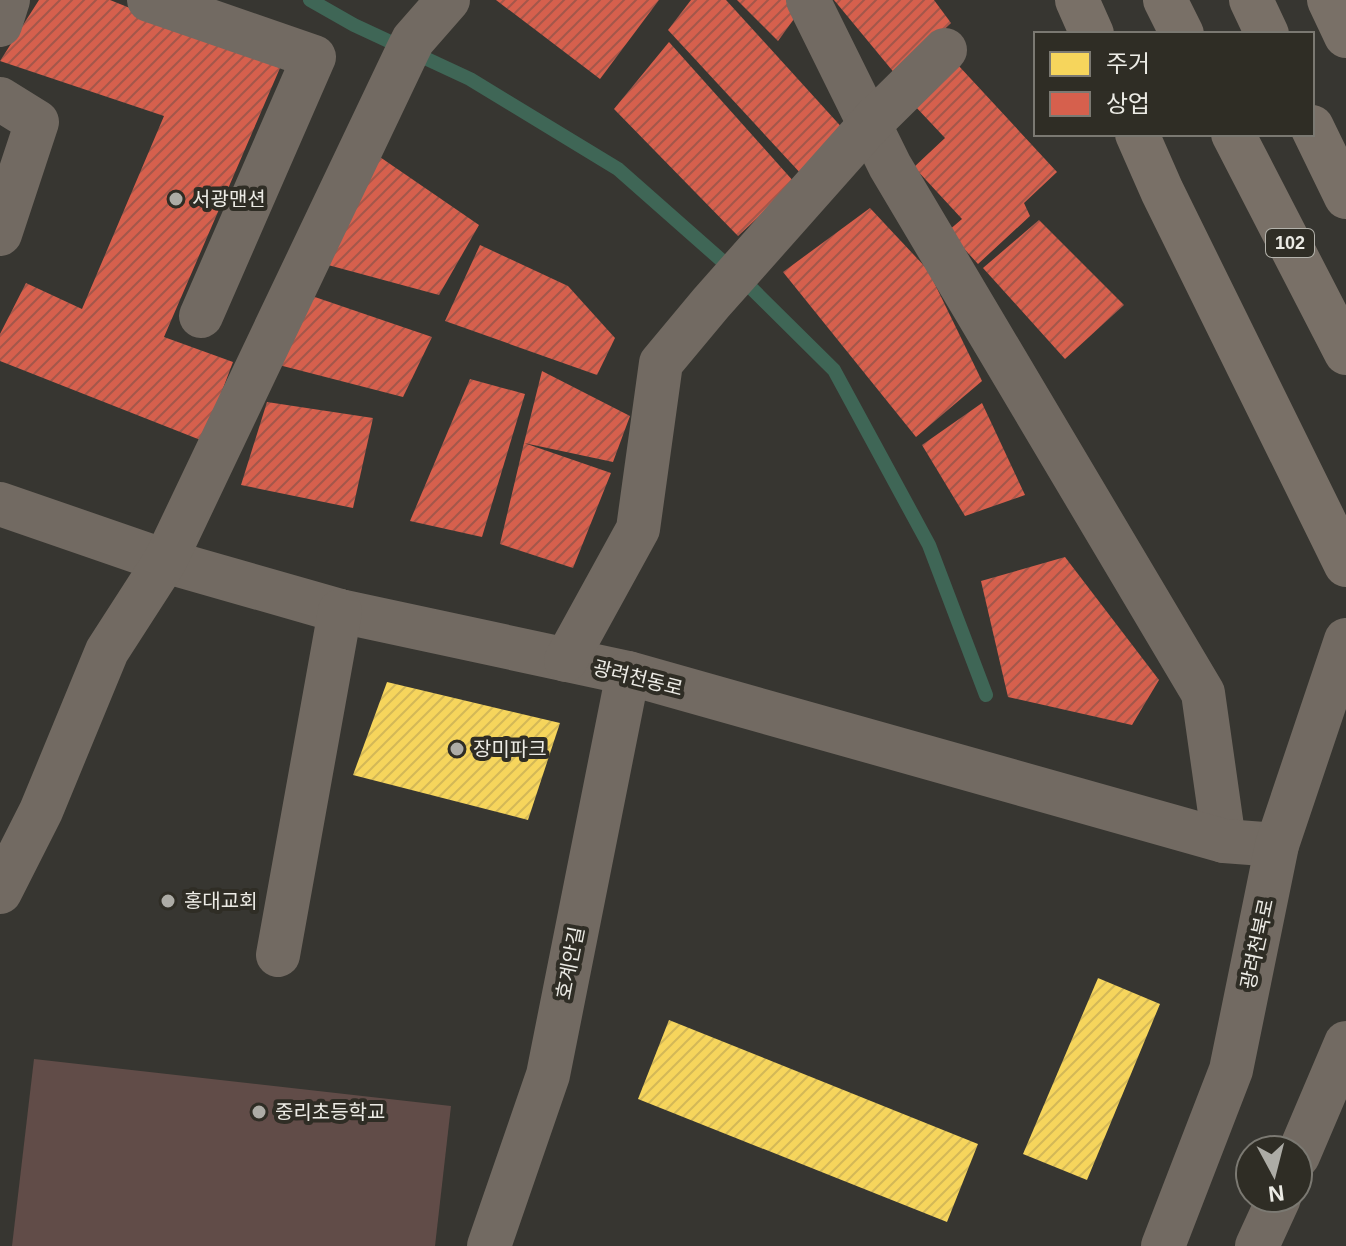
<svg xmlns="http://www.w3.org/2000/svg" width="1346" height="1246" viewBox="0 0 1346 1246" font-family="Arial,'Noto Sans KR',sans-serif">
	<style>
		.pitch { fill: #614c48 }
		.homes { fill: url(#homes-hatch) }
		.shops { fill: url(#shops-hatch) }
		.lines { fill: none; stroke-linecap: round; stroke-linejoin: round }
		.stream { stroke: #3f6656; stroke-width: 14 }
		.minor { stroke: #726a62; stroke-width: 44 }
		.highway { stroke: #797067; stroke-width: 44 }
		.poi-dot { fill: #adaca6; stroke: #2f2d25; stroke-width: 3 }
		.labels { text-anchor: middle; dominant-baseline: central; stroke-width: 8; stroke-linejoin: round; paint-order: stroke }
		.shield { fill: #2f2d25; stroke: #b3b2ab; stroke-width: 2 }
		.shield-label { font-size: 18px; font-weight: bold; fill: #ecebe5 }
		.poi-label { font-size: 20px; fill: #ecebe5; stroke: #2f2d25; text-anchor: start }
		.street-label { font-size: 20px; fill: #ecebe5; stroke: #2f2d25 }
	</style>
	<defs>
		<pattern id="homes-hatch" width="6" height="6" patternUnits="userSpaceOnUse" patternTransform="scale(2)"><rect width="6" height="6" fill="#f6d55c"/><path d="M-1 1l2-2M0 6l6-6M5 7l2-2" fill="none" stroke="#d3b857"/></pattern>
		<pattern id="shops-hatch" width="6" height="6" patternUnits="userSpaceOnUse" patternTransform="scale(2)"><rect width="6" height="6" fill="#d6604d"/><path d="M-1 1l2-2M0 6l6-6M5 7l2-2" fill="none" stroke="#a4574a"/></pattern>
	</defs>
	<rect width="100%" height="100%" fill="#373631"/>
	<!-- pitch -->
	<path class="pitch" d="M34,1059L451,1106L435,1246H12Z"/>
	<!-- homes -->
	<g class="homes">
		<path d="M387,682L560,723L528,820L353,775Z"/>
		<path d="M1098,978L1160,1004L1087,1180L1023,1154Z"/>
		<path d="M669,1020L978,1144L947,1222L638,1099Z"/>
	</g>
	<!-- shops -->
	<g class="shops">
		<path d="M39,0H110L280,68L164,337L233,362L203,441L0,361V334L26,283L82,309L164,116L0,61Z"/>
		<path d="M496,0H659L600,79Z"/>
		<path d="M691,0H726L846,132L803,176L668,30Z"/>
		<path d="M737,0H790L799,12L778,41Z"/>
		<path d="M834,0H934L951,23L896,75Z"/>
		<path d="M669,42L795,183L738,236L614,109Z"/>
		<path d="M958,65L1057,172L1024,203L1030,216L978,264L948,231L962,219L914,167L945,138L914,105Z"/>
		<path d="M377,155L479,225L439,295L328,265Z"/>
		<path d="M870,208L928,270L982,381L916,437L783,272Z"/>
		<path d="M1039,220L1124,305L1065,359L983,268Z"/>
		<path d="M480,245L568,286L615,338L597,375L445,321Z"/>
		<path d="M309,295L432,337L403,397L275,364Z"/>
		<path d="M542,371L630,416L613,462L524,443L611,473L573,568L500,544L524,443Z"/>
		<path d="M470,379L525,394L482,537L410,521Z"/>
		<path d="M267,402L373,418L353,508L241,485Z"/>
		<path d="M982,403L1025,495L965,516L922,445Z"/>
		<path d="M1065,557L1159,680L1132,725L1008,697L981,581Z"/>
	</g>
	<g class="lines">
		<!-- stream -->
		<path class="stream" d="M310,0L354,25L470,79L618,169L737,274L834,370L929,545L986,695"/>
		<!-- minor -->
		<g class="minor">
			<path d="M149,0L314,57L201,316"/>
			<path d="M808,0L890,166L1203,693L1224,841"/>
			<path d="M0,25L8,0"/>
			<path d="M0,99L37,122L0,234"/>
			<path d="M0,504L165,561L340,611L628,673L1224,841L1277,845"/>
			<path d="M566,660L638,529L661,363L711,303L870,124L945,50"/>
			<path d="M0,892L41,811L107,651L165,561L408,50L413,40L448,0"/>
			<path d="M278,955L340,611"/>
			<path d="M1298,1156L1346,1043"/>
			<path d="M489,1246L548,1075L628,673"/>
			<path d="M1163,1246L1231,1070L1277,845L1346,640"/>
			<path d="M1257,1246L1279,1198"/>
		</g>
		<!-- highway -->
		<g class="highway">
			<path d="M1077,0L1092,34"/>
			<path d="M1165,0L1182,34"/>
			<path d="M1251,0L1267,34"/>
			<path d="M1329,0L1346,36"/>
			<path d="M1312,127L1346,197"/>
			<path d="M1137,134L1162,191L1346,565"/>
			<path d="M1233,134L1346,353"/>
		</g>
	</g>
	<!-- markers -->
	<g class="poi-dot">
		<circle cx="176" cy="199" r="8"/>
		<circle cx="457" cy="749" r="8"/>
		<circle cx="168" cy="901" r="8"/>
		<circle cx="259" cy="1112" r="8"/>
	</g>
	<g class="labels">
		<!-- shield labels -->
		<rect class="shield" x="1266" y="229" width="48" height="28" rx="6"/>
		<g class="shield-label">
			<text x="1290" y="243">102</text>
		</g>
		<!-- poi labels -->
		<g class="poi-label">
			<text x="192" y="199">서광맨션</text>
			<text x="473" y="749">장미파크</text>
			<text x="184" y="901">홍대교회</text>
			<text x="275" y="1112">중리초등학교</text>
		</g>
		<!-- street labels -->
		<g class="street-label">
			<text transform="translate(638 678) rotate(14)">광려천동로</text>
			<text transform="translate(1257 944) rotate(-78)">광려천북로</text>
			<text transform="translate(570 963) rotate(-79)">호계안길</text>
		</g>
	</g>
	<!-- legend -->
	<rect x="1034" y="32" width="280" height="104" fill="#2f2d25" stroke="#7b7972" stroke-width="2"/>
	<rect x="1050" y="52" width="40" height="24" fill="#f6d55c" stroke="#7b7972" stroke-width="2"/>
	<text x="1106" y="72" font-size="24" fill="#ecebe5">주거</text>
	<rect x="1050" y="92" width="40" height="24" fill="#d6604d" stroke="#7b7972" stroke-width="2"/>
	<text x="1106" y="112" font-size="24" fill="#ecebe5">상업</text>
	<!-- north arrow -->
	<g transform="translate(1274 1174) rotate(173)"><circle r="38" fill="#2f2d25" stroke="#7b7972" stroke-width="2"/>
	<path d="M0-6L14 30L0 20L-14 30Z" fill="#adaca6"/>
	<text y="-12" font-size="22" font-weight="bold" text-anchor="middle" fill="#ecebe5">N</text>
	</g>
</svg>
